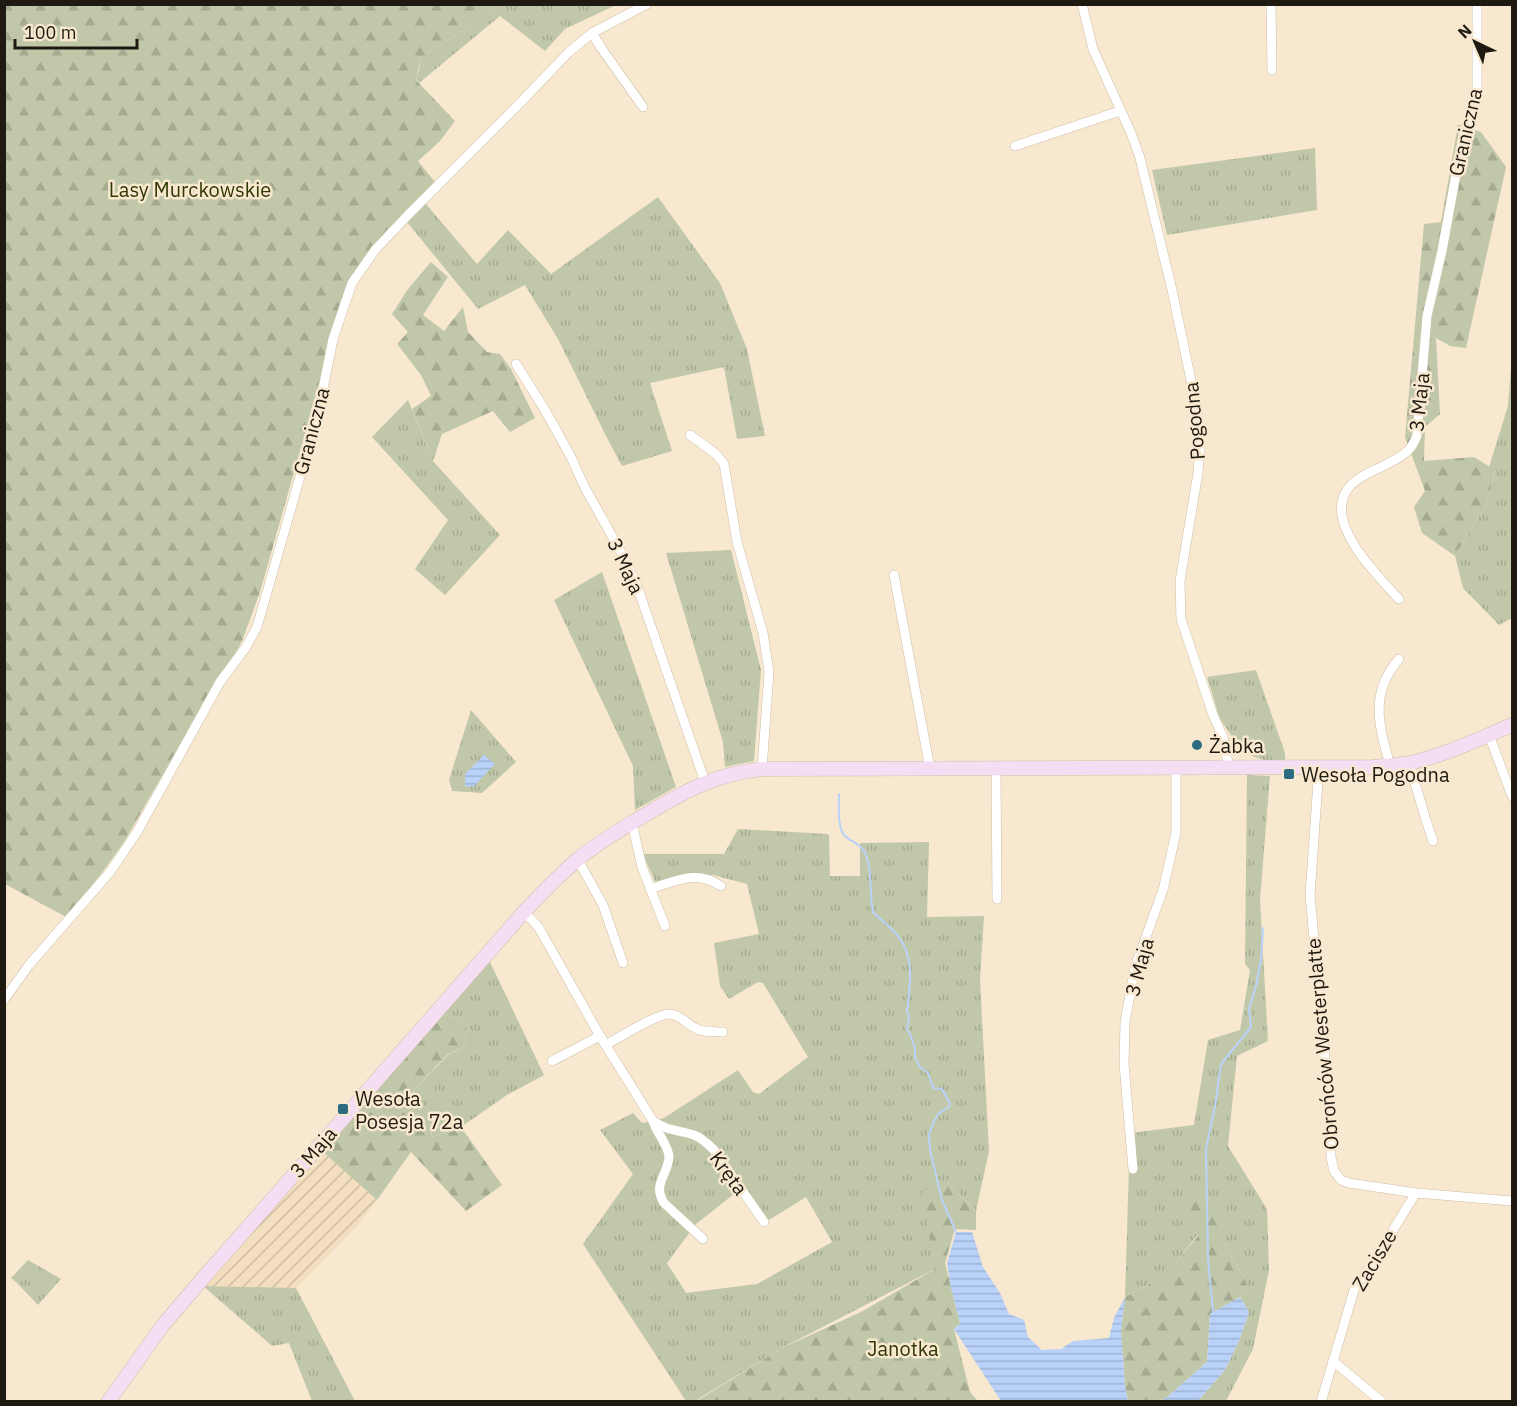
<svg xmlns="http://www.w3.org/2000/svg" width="1517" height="1406" viewBox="0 0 1517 1406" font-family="'IBM Plex Sans',sans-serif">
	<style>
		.industrial { fill: url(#industrial-furrows) }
		.grass { fill: url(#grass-tufts); fill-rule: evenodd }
		.forest { fill: url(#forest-firs) }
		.water { fill: url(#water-rules) }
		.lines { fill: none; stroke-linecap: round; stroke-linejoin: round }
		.stream { stroke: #bad2f9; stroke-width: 2 }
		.street-casing { stroke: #cebfa7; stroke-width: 10 }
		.secondary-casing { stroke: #cebfa7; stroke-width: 15 }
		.street { stroke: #fff; stroke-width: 9 }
		.secondary { stroke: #f5def4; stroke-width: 14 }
		.poi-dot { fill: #2c6b80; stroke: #f8e8cf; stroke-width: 2 }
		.labels { text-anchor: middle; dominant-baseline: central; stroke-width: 5; stroke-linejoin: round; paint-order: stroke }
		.street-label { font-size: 20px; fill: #1f1a11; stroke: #f8e8cf }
		.park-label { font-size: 20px; fill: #303803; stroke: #f8e8cf }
		.poi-label { font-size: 20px; fill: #1f1a11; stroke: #f8e8cf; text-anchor: start }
	</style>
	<defs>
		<pattern id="industrial-furrows" width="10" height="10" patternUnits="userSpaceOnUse" patternTransform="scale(1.5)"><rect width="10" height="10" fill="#f3debf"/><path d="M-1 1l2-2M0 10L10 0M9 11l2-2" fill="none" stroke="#d0bea3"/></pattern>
		<pattern id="grass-tufts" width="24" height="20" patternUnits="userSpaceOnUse" patternTransform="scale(1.5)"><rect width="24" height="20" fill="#c1c8a9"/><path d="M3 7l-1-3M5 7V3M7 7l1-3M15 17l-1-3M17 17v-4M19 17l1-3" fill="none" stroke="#a5ab90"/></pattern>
		<pattern id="forest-firs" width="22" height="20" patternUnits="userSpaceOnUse" patternTransform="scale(1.5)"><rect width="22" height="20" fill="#c1c8a9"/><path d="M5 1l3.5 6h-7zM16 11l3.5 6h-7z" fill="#a5ab90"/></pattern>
		<pattern id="water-rules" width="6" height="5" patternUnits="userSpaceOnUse" patternTransform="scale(1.5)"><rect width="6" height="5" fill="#bad2f9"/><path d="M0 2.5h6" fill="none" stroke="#9fb4d4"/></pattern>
	</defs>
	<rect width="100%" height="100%" fill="#f8e8cf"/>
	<!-- industrial -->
	<path class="industrial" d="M323,1151L377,1200L358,1225L296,1288L203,1286Z"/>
	<!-- grass -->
	<g class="grass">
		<path d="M496,5H616L565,29L545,51L500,16L419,83L416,79L419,70L421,57L499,8Z"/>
		<path d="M1315,148L1317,210L1167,235L1152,170Z"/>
		<path d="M420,197L477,264L508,230L551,274L658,197L720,283L747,349L765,436L737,439L724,367L650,383L672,451L622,466L607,438L558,339L525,285L478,309L402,216Z"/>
		<path d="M1512,354V618L1499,625L1463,588L1455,556L1487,503L1495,471L1489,467L1508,406Z"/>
		<path d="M408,400L433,461L500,535L445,595L415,569L448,520L372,437Z"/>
		<path d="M731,550L761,670L754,761L725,767L723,742L666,553Z"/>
		<path d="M602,572L676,787L635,810L633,766L554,600Z"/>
		<path d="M1256,670L1285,753V760H1264L1251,756L1238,745L1220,719L1207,677Z"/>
		<path d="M471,710L516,762L482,793L452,791L449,780Z"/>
		<path d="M1247,775L1270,776L1260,900L1268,1041L1237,1056L1228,1146L1267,1209L1269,1270L1253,1349L1226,1401H1198L1225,1370L1239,1341L1249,1312L1240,1297L1247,1284L1224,1243V1202L1176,1262L1147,1286L1125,1297L1130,1133L1194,1125L1208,1040L1240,1030L1250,970L1245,964Z"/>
		<path d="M738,829L827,834L829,835L830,876H860V843L929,842L927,917L984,916L980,980L989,1151L976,1211L946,1181L935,1269L782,1348L695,1401H686L583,1244L633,1174L600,1130L633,1113L642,1123L653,1121L664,1118L738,1070L753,1092L759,1094L808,1057L763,983L758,982L729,999L720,986L714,943L759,934L747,884L713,875L655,882L643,854H724ZM743,1187L769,1220L806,1197L832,1242L757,1284L686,1293L667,1263L696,1224Z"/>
		<path d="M489,960L544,1075L507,1095L461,1127L432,1137L428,1111L410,1094L448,1055L465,1046L467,1024L444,1014Z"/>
		<path d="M28,1260L61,1279L38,1305L17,1283L11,1278Z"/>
		<path d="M203,1286L296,1288L355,1401H312L289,1343L272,1346Z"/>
	</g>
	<!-- forest -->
	<g class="forest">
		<path d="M5,5H496L499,8L421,57L416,80L455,121L440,141L418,161L435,182L385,232L348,284L331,332L317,391L260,592L242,641L230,664L201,708L124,842L101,874L66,917L5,884Z"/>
		<path d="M1458,125L1481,132L1506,167L1466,348L1450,346L1436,338L1440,414L1425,427L1424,461L1474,457L1495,470L1487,503L1455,556L1422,533L1414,507L1425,491L1405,437L1424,224L1441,222Z"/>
		<path d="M431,262L448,277L423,315L444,331L463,307L468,332L487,352L500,354L511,369L535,418L510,432L493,411L442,434L433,461L412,409L431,396L421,375L397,344L408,332L392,314L408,289Z"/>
		<path d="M444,1014L467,1024L465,1046L447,1055L410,1094L428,1111L432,1137L461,1127L502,1185L466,1211L411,1152L377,1200L323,1152Z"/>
		<path d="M946,1181L976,1211V1230L955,1229L945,1263L960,1323L954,1329L970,1392L978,1401L695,1402L782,1348L861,1312L935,1269L922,1192Z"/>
		<path d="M1185,1202H1224V1243L1247,1284L1240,1297L1210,1314L1207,1362L1165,1399L1154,1401H1128L1125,1387L1121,1331L1125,1297L1147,1286L1176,1262L1198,1236Z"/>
	</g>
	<!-- water -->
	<g class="water">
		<path d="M484,755L495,764L474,786L465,787V774Z"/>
		<path d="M956,1232H972L983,1267L1000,1293L1009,1314L1024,1320L1028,1337L1042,1350L1061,1349L1073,1341L1109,1338L1114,1318L1125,1297L1121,1331L1125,1387L1128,1401H1001L954,1329L960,1323L950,1284L947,1263Z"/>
		<path d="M1240,1297L1249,1312L1239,1341L1225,1370L1198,1401H1154L1165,1399L1207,1362L1210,1314Z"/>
	</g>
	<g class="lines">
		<!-- stream -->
		<g class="stream">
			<path d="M839,794C839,805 837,829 845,836C851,842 859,843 864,851C873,867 869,894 873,912C881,920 891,927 898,936C915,957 910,986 907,1011L909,1017L907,1029L910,1034L915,1048V1057L920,1067L928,1073L933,1088L942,1089L950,1103L949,1107L939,1113L933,1123L929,1134L930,1150L942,1200L956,1232"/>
			<path d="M1213,1312L1208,1259L1206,1149L1215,1106L1221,1064L1251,1027L1249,1008L1256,986L1261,960L1263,928"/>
		</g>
		<!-- street casing -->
		<g class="street-casing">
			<g id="street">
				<path d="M1082,4L1093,49L1131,133L1140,158L1172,290L1196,404L1200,448L1198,473L1180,581L1181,619L1213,715L1223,737L1229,768"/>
				<path d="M1271,4L1272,70"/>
				<path d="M592,33L602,49L643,107"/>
				<path d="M1015,146L1120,111"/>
				<path d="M516,364L545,410L571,457L585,488L625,559L636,583L705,782"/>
				<path d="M690,435L716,454L724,464L737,542L763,633L769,672L762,769"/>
				<path d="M894,575L930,769"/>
				<path d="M1399,599C1378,576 1324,524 1347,490C1355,478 1369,473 1381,467C1397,459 1412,453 1417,435L1427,316L1442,251L1463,136L1477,96V4"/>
				<path d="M1489,735L1512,796"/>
				<path d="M1409,763L1426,820L1433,841"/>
				<path d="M1390,765C1379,726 1369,693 1399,659"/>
				<path d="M1319,767L1310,895L1330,1113L1331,1157L1334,1171L1341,1180L1349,1183L1416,1193L1512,1201"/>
				<path d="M996,769L997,899"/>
				<path d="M632,823L642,867L665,926"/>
				<path d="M578,860L603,905L623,963"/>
				<path d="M650,889C676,881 696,869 721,886"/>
				<path d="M524,912L533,921L539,928L600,1036L653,1121C656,1132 669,1146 669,1157C668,1175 652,1184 664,1203L703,1239"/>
				<path d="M4,1000L29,965L110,872L137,832L220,682L246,647L257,627L318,414L333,339L352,283L375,250L408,215L519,104L569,52L592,33L647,4"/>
				<path d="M606,1045C618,1038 658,1013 670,1014C680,1015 687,1024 695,1028C702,1033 714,1031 723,1032"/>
				<path d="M552,1061L600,1036"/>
				<path d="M653,1121C667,1131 679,1130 694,1135C702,1138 708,1144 714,1150L764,1222"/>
				<path d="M1133,1169L1124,1064L1125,1022L1135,967L1163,890L1176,833V768"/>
				<path d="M1333,1361L1382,1402"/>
				<path d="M1321,1402L1355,1287C1360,1279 1367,1273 1372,1265C1387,1241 1401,1216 1416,1193"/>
			</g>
		</g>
		<!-- secondary casing -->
		<g class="secondary-casing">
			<path id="secondary" d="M108,1402L163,1325L205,1276L524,912C541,894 558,876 577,860C597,843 620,830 643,816C684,792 714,774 762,769L1372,767C1385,766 1398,765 1410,763C1445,755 1479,739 1512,725"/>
		</g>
		<!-- street -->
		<use href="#street" class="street"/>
		<!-- secondary -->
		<use href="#secondary" class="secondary"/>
	</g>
	<!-- markers -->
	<g class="poi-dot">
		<circle cx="1197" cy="745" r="6"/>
		<rect x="1283" y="768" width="12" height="12" rx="3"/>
		<rect x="337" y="1103" width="12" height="12" rx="3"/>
	</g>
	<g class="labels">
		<!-- street labels -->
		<g class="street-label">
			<text transform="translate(1465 132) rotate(-77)">Graniczna</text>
			<text transform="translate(1419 402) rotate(-84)">3 Maja</text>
			<text transform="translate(1194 421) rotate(-95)">Pogodna</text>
			<text transform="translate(311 431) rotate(-75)">Graniczna</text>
			<text transform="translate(626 566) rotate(65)">3 Maja</text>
			<text transform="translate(1139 967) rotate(-75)">3 Maja</text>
			<text transform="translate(1322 1044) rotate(-95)">Obrońców Westerplatte</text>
			<text transform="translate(313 1152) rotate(-49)">3 Maja</text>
			<text transform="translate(729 1173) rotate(54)">Kręta</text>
			<text transform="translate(1374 1260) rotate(-59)">Zacisze</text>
		</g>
		<!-- park labels -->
		<g class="park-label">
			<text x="190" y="189">Lasy Murckowskie</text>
			<text x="903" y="1348">Janotka</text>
		</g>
		<!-- poi labels -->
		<g class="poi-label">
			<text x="1209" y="745">Żabka</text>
			<text x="1301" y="774">Wesoła Pogodna</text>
			<text x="355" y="1098">Wesoła<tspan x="355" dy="23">Posesja 72a</tspan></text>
		</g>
	</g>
	<!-- border -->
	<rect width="1517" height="1406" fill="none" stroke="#1f1a11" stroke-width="12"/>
	<!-- north arrow -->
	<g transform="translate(1475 42) rotate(316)" stroke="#f8e8cf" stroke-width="4.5" paint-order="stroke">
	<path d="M0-4.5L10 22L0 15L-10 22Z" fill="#1f1a11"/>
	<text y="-9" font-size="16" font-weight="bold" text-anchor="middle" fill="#1f1a11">N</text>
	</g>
	<!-- scale -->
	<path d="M15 39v9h122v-9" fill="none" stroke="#1f1a11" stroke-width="3"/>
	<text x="24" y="39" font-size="18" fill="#1f1a11" stroke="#f8e8cf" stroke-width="4.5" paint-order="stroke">100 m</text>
</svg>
